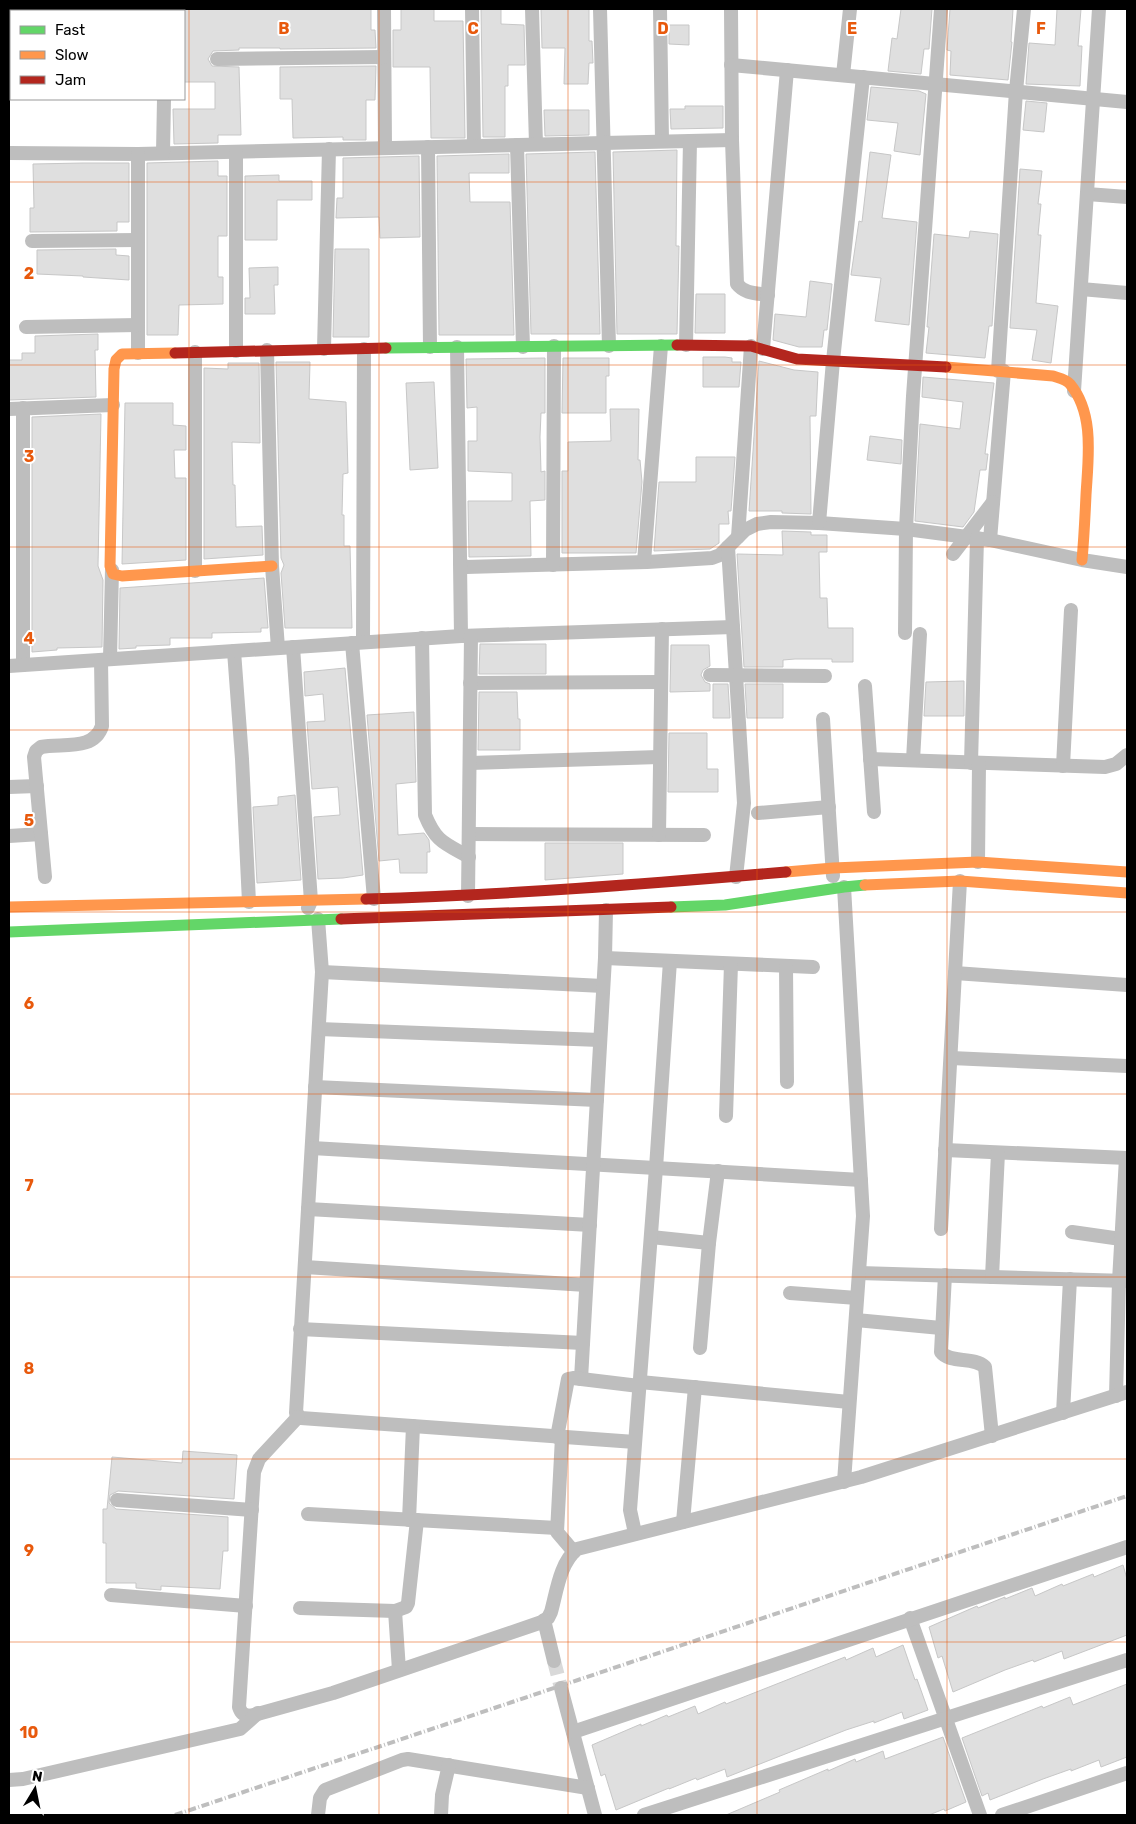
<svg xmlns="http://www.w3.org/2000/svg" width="1136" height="1824" viewBox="0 0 1136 1824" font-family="Rubik,sans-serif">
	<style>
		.building { fill: #dfdfdf; stroke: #c7c7c7 }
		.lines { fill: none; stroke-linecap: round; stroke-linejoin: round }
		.street-tunnel { stroke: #d9d9d9; stroke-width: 14; stroke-dasharray: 14 7; stroke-linecap: butt }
		.street { stroke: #bebebe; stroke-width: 14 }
		.fast { stroke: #63d668; stroke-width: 11 }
		.slow { stroke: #ff974d; stroke-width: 11 }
		.jam { stroke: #b3261e; stroke-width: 11 }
		.rail { stroke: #bebebe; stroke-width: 4; stroke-dasharray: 8 2.5 1 2.5; stroke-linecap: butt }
		.grid { fill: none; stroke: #e8590c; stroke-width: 1; stroke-opacity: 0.55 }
		.grid-label { font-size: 16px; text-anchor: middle; font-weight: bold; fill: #e8590c; stroke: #fff; stroke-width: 4; stroke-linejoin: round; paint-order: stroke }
	</style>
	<rect width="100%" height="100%" fill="#fff"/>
	<!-- building -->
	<g class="building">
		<path d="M184,9H371V30H375L376,48L280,49V48H239V50L213,51L208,59L212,66L239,67L241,135H218V143L174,144L173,109H215V82H184Z"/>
		<path d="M401,9H434V21H463L465,138H431L430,67H393V30H401Z"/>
		<path d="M481,9H501V24L524,25L525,65H508V86H505V137H483Z"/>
		<path d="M541,9H589V41H592L593,63H589L588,84H564L565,48H542Z"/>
		<path d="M901,9H932L929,49H924L921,74L888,71L892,38L897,39Z"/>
		<path d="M950,9H1013L1011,42H1012L1008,80L950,75L951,51L947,50Z"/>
		<path d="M1057,9H1081L1078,46H1082L1080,86L1026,84L1029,43L1055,45Z"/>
		<path d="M669,25H689V45L669,44Z"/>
		<path d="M376,66L375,100H366V140H343V137L293,138L292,99H280V67Z"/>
		<path d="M871,87L919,91L926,94L920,155L894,151L898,123L867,120Z"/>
		<path d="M1026,101L1047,103L1044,132L1023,130Z"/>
		<path d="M685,106H723V128L671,129L670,109H685Z"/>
		<path d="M544,110H589V135L545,136Z"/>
		<path d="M677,150L676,246H679L677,334H617L613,152Z"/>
		<path d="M595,152L600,334H531L526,154Z"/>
		<path d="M870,152L891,155L882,218L917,222L909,325L875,321L881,278L851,275L859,221L862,222Z"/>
		<path d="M509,154V173H469L470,202H510L514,335H439L437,156Z"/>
		<path d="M419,156L420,237L380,238L379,217L336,218L337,198H343V158Z"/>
		<path d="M218,161V176H227V236H218V277H223V304L179,305L178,335H147V163Z"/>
		<path d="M83,163H129V222H117V231L30,232V208H34L33,164Z"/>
		<path d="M1020,169L1042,171L1038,204H1041L1038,235H1041L1036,303L1058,306L1051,363L1032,360L1037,330L1010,328Z"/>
		<path d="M279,175V181H312V200H277V240H245V176Z"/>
		<path d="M970,231L998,234L992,326H989L985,358L926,353L929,327H927L934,234L969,238Z"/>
		<path d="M116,249V255L129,256V280L83,277V276L37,274V250Z"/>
		<path d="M335,249H369V337H333Z"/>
		<path d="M278,267V285H274L275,314H245V298H250L249,268Z"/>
		<path d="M810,281L832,284L827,330H824L822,347H799L773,340L775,314L806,317Z"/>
		<path d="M696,294H725V333H695Z"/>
		<path d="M98,334V350H95L96,397L9,400V360H22V353H35V336Z"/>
		<path d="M703,357H725L732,358V362H741L739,387H703Z"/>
		<path d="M545,358V413H541L540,437L541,472L545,471V500L530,501L531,556L469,557L468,501H512V473L468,471V441H477V407L467,408L466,359Z"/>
		<path d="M563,358H609V376H606V413H562Z"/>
		<path d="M759,361L794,370L818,372L816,416H810L811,514L782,513V511H749Z"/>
		<path d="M276,362H310L309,399L346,402L348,473L343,474L342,515H344V546H350L352,628H285L281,573L284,565L281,558Z"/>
		<path d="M228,363H259L260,443L232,442L233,485H235L236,527L262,526L263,555L204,559V368L228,369Z"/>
		<path d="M923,377L994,383L985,454H988L986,470H980L974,512L963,527L915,521L920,424L960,429L963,402L922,397Z"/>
		<path d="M434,382L438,468L410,470L406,383Z"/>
		<path d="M125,403H173V425L186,426V450H174L175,478H186V560L122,564Z"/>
		<path d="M610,409H639L638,460H640L642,482L636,553H562V471H568V442L611,441Z"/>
		<path d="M101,414L98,566L103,580L102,647L57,648V650L32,652V417Z"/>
		<path d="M870,436L902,440L901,464L867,460Z"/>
		<path d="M696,457H735L731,511H728L729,524H719V543L710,549L654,551L659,482H696Z"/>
		<path d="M782,531L811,532V535H827V552H819L820,598H827L828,628H853V662H832V659H795L783,660V667H744L737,554L783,555Z"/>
		<path d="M264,578L268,628H261V632L212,633V638H170V645L136,646V648L119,649L120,588Z"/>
		<path d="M480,644H546V674H479Z"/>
		<path d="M671,645H709L710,666L703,670L701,675L705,682L710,684V691L670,692Z"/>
		<path d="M345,668L363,875L343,878L318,879L314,817L340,815L338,787L312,789L307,722L325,721L323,694L305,696L304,672Z"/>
		<path d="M964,681V716H924L926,682Z"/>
		<path d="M713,684H728L730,718H713Z"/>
		<path d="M745,684H783V718H747Z"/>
		<path d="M479,692H517L518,719H520V750H478Z"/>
		<path d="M414,712L416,782L396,784L398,835L424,833L429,840L430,852H427V873H400L399,859L379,861L367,715Z"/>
		<path d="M669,733H707V769H718V792H668Z"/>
		<path d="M295,795L301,880L257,883L253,807L278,805V797Z"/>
		<path d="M545,843H623V874L545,880Z"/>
		<path d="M183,1451L237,1455L234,1499L118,1491L110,1495L109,1503L116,1509L228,1517V1551H223L220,1589L161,1586V1590L136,1588V1583H106V1543H103V1509H107L112,1457L182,1463Z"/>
		<path d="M1123,1565L1127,1579V1635L1064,1659L1062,1651L1034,1662L1033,1660L1005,1670L953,1692L942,1656L938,1658L929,1627L977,1606L978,1608L1005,1597V1599L1032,1588L1035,1596L1062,1584L1063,1586L1093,1574L1094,1577Z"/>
		<path d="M903,1645L915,1680L917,1679L928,1710L904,1719L902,1712L874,1723V1721L846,1730L727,1777L725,1769L697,1780L696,1778L669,1789V1788L616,1810L605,1774L601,1776L592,1745L641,1724V1726L667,1715L668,1717L695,1706L698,1714L725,1702L726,1704L845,1657L846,1660L873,1648L876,1657Z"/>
		<path d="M1127,1684V1757L1101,1767L1099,1760L1071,1771V1769L1043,1779L990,1800L988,1793L982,1796L962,1738L1042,1706L1043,1708L1070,1697L1073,1705Z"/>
		<path d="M943,1737L966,1802L945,1811L944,1809L929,1815H726L780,1792L779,1790L828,1769V1771L855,1759L856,1762L883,1751L885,1759Z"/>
	</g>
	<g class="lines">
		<!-- street-tunnel -->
		<path class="street-tunnel" d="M554,1661L561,1688"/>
		<!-- street -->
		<g class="street">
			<path d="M384,9L385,148"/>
			<path d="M472,9L474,146"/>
			<path d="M532,9L536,144"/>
			<path d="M600,9L609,346"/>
			<path d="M660,9L662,141"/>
			<path d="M731,9L732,140L737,284C745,294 756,293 768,295"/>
			<path d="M166,11V9"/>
			<path d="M9,17H11"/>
			<path d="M217,59L384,57"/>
			<path d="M731,65L1127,102"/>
			<path d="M843,75L850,9"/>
			<path d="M9,86H11"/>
			<path d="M517,145L523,347"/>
			<path d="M428,147L430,347"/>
			<path d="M9,153L138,154L732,140"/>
			<path d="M163,153L164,99"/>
			<path d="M138,154V353"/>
			<path d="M1087,194L1127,197"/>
			<path d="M32,241L138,240"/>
			<path d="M1081,289L1127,293"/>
			<path d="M26,327L138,325"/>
			<path d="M686,345L690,141"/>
			<path d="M457,347L460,556V563L466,567L647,562L712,558L720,555L745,530L757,524L771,522L819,523L906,529L990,540L1082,560L1127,567"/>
			<path d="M324,349L329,149"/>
			<path d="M763,349L787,70"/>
			<path d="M267,350L272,566L278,648"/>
			<path d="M236,351V152"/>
			<path d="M998,371L1016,91L1024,9"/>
			<path d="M1074,391L1099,9"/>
			<path d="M9,409L113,405"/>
			<path d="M819,523L833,361L863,77"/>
			<path d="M738,537L751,346"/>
			<path d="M990,540L1004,371"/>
			<path d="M728,547L744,803L736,877"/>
			<path d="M953,554L993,502"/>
			<path d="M644,562L661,346"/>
			<path d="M460,563L461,636"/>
			<path d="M553,565L554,346"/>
			<path d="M195,571V352"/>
			<path d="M905,633L906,529L913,396L941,9"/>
			<path d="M422,638L425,815C436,842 444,843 469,857"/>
			<path d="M363,642L364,349"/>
			<path d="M352,643L374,899"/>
			<path d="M293,647L311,901L308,908"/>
			<path d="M234,651L242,759L249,902"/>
			<path d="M110,659L112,570"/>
			<path d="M23,665V408"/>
			<path d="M9,666L461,636L733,627"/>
			<path d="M710,675L825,676"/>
			<path d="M470,683L661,682"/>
			<path d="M865,686L874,812"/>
			<path d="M823,719L833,876"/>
			<path d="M870,759L1105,767L1116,764L1127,755"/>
			<path d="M913,760L920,634"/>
			<path d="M470,763L659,757"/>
			<path d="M971,763L977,538"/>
			<path d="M1063,766L1071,610"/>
			<path d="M9,787L37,786"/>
			<path d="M758,813L829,807"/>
			<path d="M469,834L704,835"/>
			<path d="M659,835L662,629"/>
			<path d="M9,836L41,834"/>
			<path d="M978,862L979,763"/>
			<path d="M45,877L34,757L36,751L41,747C63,743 94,751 102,726L101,660"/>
			<path d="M468,896L471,636"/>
			<path d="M318,919L322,972L296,1413L301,1418L635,1442"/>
			<path d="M605,958L813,967"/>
			<path d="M786,966L787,1082"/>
			<path d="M322,972L603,986"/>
			<path d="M955,973L1127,985"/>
			<path d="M319,1029L600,1040"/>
			<path d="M951,1058L1127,1066"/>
			<path d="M315,1087L597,1100"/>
			<path d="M726,1116L731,964"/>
			<path d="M312,1148L861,1180"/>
			<path d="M945,1150L1127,1158"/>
			<path d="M308,1209L590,1225"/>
			<path d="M941,1229L960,881"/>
			<path d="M1072,1232L1121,1239"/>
			<path d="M651,1237L709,1243"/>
			<path d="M305,1267L586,1285"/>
			<path d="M859,1273L1127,1281"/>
			<path d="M945,1275L941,1352C950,1364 974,1356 985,1367L992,1436"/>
			<path d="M992,1277L998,1153"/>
			<path d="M790,1293L857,1298"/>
			<path d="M856,1320L941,1328"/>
			<path d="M300,1329L583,1343"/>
			<path d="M700,1348L709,1243L718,1171"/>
			<path d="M581,1379L605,958L606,910"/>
			<path d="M640,1382L849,1402"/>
			<path d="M1116,1396L1119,1281L1126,1158"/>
			<path d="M1063,1413L1070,1279"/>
			<path d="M298,1417L259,1459L254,1472L239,1707C241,1713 243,1715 250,1716L333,1693L542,1622L548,1618L551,1612C557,1590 560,1563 577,1549L861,1477L1127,1392"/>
			<path d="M557,1437L568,1379L573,1378L639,1386"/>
			<path d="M562,1437L557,1532L574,1552"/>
			<path d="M844,1482L863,1216L844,887"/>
			<path d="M117,1500L252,1510"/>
			<path d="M308,1514L557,1528"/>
			<path d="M409,1520L413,1426"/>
			<path d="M683,1522L695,1387"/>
			<path d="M635,1533L630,1510L656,1168L670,961"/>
			<path d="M111,1595L246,1606"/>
			<path d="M300,1608L395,1611L406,1607L408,1603L417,1520"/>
			<path d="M395,1611L399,1670"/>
			<path d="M910,1618L980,1815"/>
			<path d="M544,1620L554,1661"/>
			<path d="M561,1688L595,1815"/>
			<path d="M573,1732L1127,1547"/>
			<path d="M9,1780L23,1779L240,1729L258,1713"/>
			<path d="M318,1815L320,1798L325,1790L402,1760L408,1759L588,1788"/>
			<path d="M441,1815L442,1795L449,1765"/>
			<path d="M644,1815L1127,1660"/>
			<path d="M1002,1815L1127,1773"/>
		</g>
		<!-- fast -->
		<g class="fast">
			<path d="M386,348L677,345"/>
			<path d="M671,907L725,905L844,887L865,885"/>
			<path d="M9,932L341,919"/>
		</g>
		<!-- slow -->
		<g class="slow">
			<path d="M175,353L122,354L116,360L114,369L110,566L113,574L122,576L272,566"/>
			<path d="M946,367L1053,376C1059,378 1066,379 1070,384C1095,414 1088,459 1086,495C1085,517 1084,538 1082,560"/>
			<path d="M786,872L833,868L978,862L1127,872"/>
			<path d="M865,885L960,881L1127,893"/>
			<path d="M9,907L366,899"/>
		</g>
		<!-- jam -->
		<g class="jam">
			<path d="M677,345L751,346L797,359L946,367"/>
			<path d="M175,353L386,348"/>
			<path d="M366,899C506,895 646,884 786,872"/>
			<path d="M341,919L671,907"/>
		</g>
		<!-- rail -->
		<path class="rail" d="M175,1815L1127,1496"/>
	</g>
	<!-- grid -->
	<path class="grid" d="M189,9V1815M379,9V1815M568,9V1815M757,9V1815M947,9V1815M9,182H1127M9,365H1127M9,547H1127M9,730H1127M9,912H1127M9,1094H1127M9,1277H1127M9,1459H1127M9,1642H1127"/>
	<g class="grid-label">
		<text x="284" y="34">B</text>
		<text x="473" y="34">C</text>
		<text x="663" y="34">D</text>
		<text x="852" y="34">E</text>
		<text x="1041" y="34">F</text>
		<text x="29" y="279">2</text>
		<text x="29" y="462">3</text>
		<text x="29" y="644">4</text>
		<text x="29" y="826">5</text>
		<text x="29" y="1009">6</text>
		<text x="29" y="1191">7</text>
		<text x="29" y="1374">8</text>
		<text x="29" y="1556">9</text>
		<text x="29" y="1738">10</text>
	</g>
	<!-- border -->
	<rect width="1136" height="1824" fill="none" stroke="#000000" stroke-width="20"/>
	<!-- legend -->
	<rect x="10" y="10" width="175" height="90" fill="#ffffff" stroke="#999999"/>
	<rect x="20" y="26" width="25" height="8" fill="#63d668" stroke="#999999"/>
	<text x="55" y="35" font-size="15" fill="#000000">Fast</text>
	<rect x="20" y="51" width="25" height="8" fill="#ff974d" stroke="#999999"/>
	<text x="55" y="60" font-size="15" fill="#000000">Slow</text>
	<rect x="20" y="76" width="25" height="8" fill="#b3261e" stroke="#999999"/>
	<text x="55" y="85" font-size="15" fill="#000000">Jam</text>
	<!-- north arrow -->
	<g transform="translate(35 1789) rotate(10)" stroke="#ffffff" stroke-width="4" paint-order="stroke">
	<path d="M0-4L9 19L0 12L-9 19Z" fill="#000000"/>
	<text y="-8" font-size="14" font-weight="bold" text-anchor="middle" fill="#000000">N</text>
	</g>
</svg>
